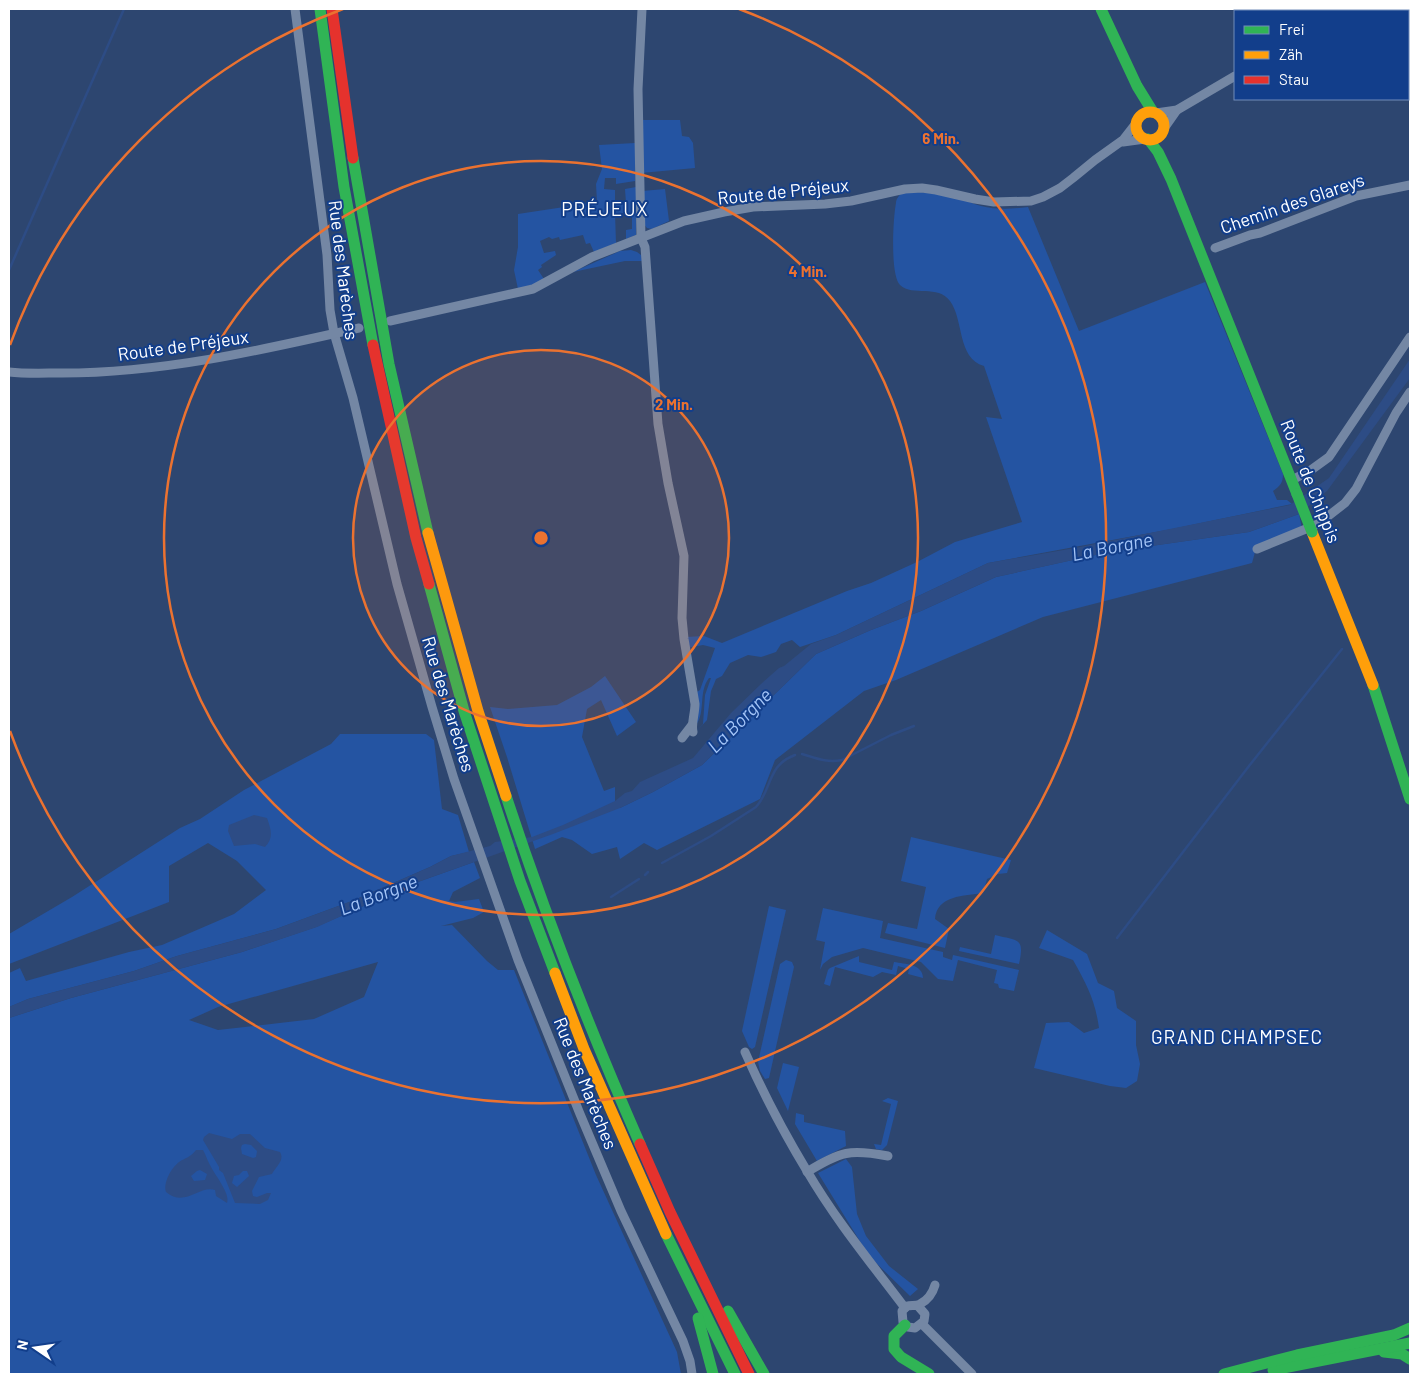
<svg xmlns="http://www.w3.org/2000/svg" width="1419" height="1383" viewBox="0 0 1419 1383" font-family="Barlow,sans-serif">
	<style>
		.green { fill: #2454a2; fill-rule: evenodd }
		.water { fill: #2d4c85; fill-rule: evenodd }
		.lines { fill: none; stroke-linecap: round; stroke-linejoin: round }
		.stream { stroke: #2d4c85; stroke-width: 2.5 }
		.street { stroke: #7487a4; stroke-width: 9 }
		.fast { stroke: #30b455; stroke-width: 11 }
		.slow { stroke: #ff9f0a; stroke-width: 11 }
		.jam { stroke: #e5322d; stroke-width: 11 }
		.fast-bridge { stroke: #30b455; stroke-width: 11 }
		.ring { fill: none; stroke: #eb7230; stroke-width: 2.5 }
		.labels { text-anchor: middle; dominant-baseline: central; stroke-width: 4; stroke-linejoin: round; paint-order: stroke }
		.street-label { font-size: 18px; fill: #fff; stroke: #123e8b }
		.neighbourhood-label { font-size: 19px; letter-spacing: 1px; fill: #fff; stroke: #123e8b }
		.water-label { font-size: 19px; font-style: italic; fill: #a4c5f8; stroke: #123e8b }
		.centre { fill: #eb7230; stroke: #123e8b; stroke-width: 2.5 }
		.ring-label { font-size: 15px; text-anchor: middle; font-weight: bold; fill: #eb7230; stroke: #123e8b; stroke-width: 4; stroke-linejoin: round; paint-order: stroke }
	</style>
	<rect width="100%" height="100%" fill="#2d4670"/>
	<!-- green -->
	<g class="green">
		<path d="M641,120H680L682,136L689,137L693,143L695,168L641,173Z"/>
		<path d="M635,143V181L616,184V178H605L604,189L615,190V202L626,203L625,189L636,187V235L626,239V230L632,229V213H615L616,243L594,252L590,243L586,244L583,235L560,240L559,237L552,239L549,237L540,241L544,253L555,251L556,255L541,265L542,267L538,270L544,279L538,283L518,289L514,270L518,247V214L597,202L596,184L602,169L599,145Z"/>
		<path d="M665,189L669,221L652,229L647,228L643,223L642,191Z"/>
		<path d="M912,192C926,192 941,194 955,197C964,199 972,204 981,206C997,210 1012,209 1028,207L1079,331L1205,282L1283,474C1283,483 1280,486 1273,491L1277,500H1287L1292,504L1172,529L988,563L836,635L800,647L792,640L781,644L776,652L761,657L748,655L730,663L722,676L716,679L714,684L711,691L707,720L695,733L703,724L705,695L711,678H709C698,692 706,712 696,725L695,693L700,690L715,648L703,645L687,648L686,637L704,636L722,643L847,591L871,583L917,562L955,542L1022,522L986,417L1002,419L984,366C957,358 964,320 950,301C938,284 913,297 900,285C890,275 893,218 896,203C896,199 899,196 901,193Z"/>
		<path d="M631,250L637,252L641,255H644L645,261H625L573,272L620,251Z"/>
		<path d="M1299,514L1302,529L1257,545L1252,563L1043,617L896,680L864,691L775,760L760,799L657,850L644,843L620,859L617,847L592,854L572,840L562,837L535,849L507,757L490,707L508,709L557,705L591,687L605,676L636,722L617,736L601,700L587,709L582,737L604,791L615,787V801L620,808L653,792L702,765L816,654L871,630L921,611L996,577L1109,552L1249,532Z"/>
		<path d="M340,734H426L434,740L442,809L458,815L469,852L451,856L430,867L352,901L276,929L177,956L134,971L28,999L9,1007V973L20,968L26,981L129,952L162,945L234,914L266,890L237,861L208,843L169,866V902L9,964V934L72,897L180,828L200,819L244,790L331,744Z"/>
		<path d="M911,837L1011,860L1007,873L998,874L987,879L983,893C964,896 937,895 935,919L949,929L945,948L885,933L888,923L917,929L926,887L901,881Z"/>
		<path d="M474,862L480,878L453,892L449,901L455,902L479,899L484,912L473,918L441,926L452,925L487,961L498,970H514L596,1175L677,1352L681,1374H9V1018L71,998L242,952L316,927L415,883ZM378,962L364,997L314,1019L218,1030L189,1020L218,1007Z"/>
		<path d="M769,906L786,910L755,1047L752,1049L749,1047L742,1031Z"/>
		<path d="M823,908L883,921L880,938L943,952V957L952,960L953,955L1019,970L1014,991L999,988L998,984L994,983L997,970L958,960L953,981L938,979L921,962L863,948L832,957L823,964L820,970L825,942L816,940Z"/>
		<path d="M1047,930L1087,954L1098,983L1114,991L1117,1008L1136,1021V1045L1140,1064L1137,1081L1126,1088L1110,1086L1034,1068L1046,1023L1069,1022L1084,1033L1099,1028C1095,1000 1087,985 1073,960L1039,948Z"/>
		<path d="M995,935C1018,941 1025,937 1019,964L959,951L960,947L991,954Z"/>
		<path d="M859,956V962L892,970L894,962C905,964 923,964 923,978L908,974L909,969L898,966L896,975L882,972L873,977L835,967L830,986L824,984L828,970L830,968Z"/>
		<path d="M786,960L792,962L794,967L769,1078L765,1079L760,1071L758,1062L780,964Z"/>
		<path d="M783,1063L799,1067L788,1111L777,1088Z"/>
		<path d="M888,1098L898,1101L887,1145L882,1150L876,1149L874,1144L881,1145L891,1104L882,1101Z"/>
		<path d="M796,1113L804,1115V1122L845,1131L846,1146L817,1161L795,1124Z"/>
		<path d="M846,1159L852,1167L857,1214L866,1236L889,1266L918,1289L910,1296L869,1256L818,1173Z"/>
	</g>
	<!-- water -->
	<g class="water">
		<path d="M1410,359V378L1327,491L1299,514L1249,532L1109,552L996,577L921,611L871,630L816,654L702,765L653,792L620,808L553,834L415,883L317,927L242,952L71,998L9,1018V1007L28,999L134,971L177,956L276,929L352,901L430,867L451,856L490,846L495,842L532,837L563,825L615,801L625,793L632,791L640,782L693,758L731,713L761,684L779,668L784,666L811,644L836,635L988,563L1075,548L1290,505L1329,478Z"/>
		<path d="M254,815L267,818C271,829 274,838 265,847L255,844L234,846L228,831L229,825Z"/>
		<path d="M209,1133L232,1139L240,1134H250L265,1148L280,1152C285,1160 276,1167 272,1174L259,1177L252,1191L253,1196L257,1197L267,1193H271L268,1200L260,1204L235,1203L223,1173L219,1170V1167L203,1140L204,1137ZM245,1144L251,1145L257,1151L256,1157L253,1158L242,1154L241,1148L242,1145ZM243,1171H247L249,1176L237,1187L232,1183L234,1176L239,1175Z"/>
		<path d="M196,1150H203C206,1155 207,1160 210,1165C214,1174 231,1194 227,1203L216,1196L215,1190C199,1185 185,1208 166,1192C163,1183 171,1168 179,1162C185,1158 191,1157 196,1150ZM200,1170L207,1174L205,1180L194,1181L191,1176L197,1171Z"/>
	</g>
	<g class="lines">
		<!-- stream -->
		<g class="stream">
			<path d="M9,270L124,9"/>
			<path d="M802,754C816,758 826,763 842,760L891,735L914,726"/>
			<path d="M662,863L711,836L756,807C772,790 767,765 795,755"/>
			<path d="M645,875L648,872"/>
			<path d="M611,897L639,879"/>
			<path d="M1117,938L1249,766L1342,649"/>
		</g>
		<!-- street -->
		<g class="street">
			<path d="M295,9L327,255L330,310L334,333L353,398L397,584L432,707L454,779L518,960L580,1114L621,1211L683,1341L690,1361L692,1374"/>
			<path d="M642,9L638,89L641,238L645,247L658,424L668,483L684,556L682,618L684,639L695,704C695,714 691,723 693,732"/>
			<path d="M1380,11L1387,9"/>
			<path d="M1156,113L1177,110L1235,76"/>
			<path d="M1163,130L1177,110"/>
			<path d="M1123,142L1145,139"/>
			<path d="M1215,248L1250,235L1260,233L1356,196L1410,185"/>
			<path d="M390,321L533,289L592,257L684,221L724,212L753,207L825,204L851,201L905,189L922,188L936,190L975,199L994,202L1031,201L1043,197L1060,188L1073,178L1095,160L1123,140L1137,122"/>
			<path d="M9,372C26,374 45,373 62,373C163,373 262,350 359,328"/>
			<path d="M1292,480L1311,470L1329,457L1410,337"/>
			<path d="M1257,549L1318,524L1345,503L1356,489L1396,413L1410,392"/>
			<path d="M682,738L692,725"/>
			<path d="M745,1052C763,1093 784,1133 807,1171C835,1219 871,1263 905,1308"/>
			<path d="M807,1172C841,1151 850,1149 888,1156"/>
			<path d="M918,1306L925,1314L924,1321L915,1328L908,1327L903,1322L902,1311L907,1306C911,1305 917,1306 920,1304C928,1300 933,1292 935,1285"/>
			<path d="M922,1324L972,1374"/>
		</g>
		<!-- fast -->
		<g class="fast">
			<path d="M320,9L344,187L373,345"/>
			<path d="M1101,9L1137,86L1153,112"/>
			<path d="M1148,139L1158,152L1171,179L1297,494"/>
			<path d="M353,158L389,364L428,533"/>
			<path d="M429,584L464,711L520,881L555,973"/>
			<path d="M1373,685L1410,799"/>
			<path d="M506,796C545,915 590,1030 640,1144"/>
			<path d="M666,1234L735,1374"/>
			<path d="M728,1311L764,1374"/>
			<path d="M698,1318L713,1374"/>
			<path d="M905,1325L894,1336V1349L901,1357L929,1374"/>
			<path d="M1384,1352L1402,1354L1410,1359"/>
			<path d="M1273,1370L1410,1343"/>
			<path d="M1224,1374L1297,1355L1394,1335L1410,1328"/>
		</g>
		<!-- slow -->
		<g class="slow">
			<circle cx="1150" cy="126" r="14"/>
			<path d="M1312,532L1373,685"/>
			<path d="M428,533L478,711L506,796"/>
			<path d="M555,973L584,1049L666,1234"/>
		</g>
		<!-- jam -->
		<g class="jam">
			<path d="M332,9L353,158"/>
			<path d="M373,345L416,538L429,584"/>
			<path d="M640,1144L670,1212L749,1374"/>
		</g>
		<!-- fast-bridge -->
		<path class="fast-bridge" d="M1297,494L1312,532"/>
	</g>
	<!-- distance rings -->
	<circle cx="541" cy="538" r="188" fill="#eb7230" fill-opacity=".12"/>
	<g class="ring">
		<circle cx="541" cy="538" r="188"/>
		<circle cx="541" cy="538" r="377"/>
		<path d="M10 345A565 565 0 0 1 343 9M739 9A565 565 0 1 1 10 731"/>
	</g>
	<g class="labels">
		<!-- street labels -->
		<g class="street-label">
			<text transform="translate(783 191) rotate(-6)">Route de Préjeux</text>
			<text transform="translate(1292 203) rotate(-19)">Chemin des Glareys</text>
			<text transform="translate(344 270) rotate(83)">Rue des Marèches</text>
			<text transform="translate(183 345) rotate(-8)">Route de Préjeux</text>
			<text transform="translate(1311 481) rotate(68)">Route de Chippis</text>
			<text transform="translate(449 704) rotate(73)">Rue des Marèches</text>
			<text transform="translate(586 1083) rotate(68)">Rue des Marèches</text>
		</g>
		<!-- neighbourhood labels -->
		<g class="neighbourhood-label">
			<text x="605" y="208">PRÉJEUX</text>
			<text x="1237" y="1036">GRAND CHAMPSEC</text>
		</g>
		<!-- water labels -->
		<g class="water-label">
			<text transform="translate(1112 546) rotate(-11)">La Borgne</text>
			<text transform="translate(739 720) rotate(-45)">La Borgne</text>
			<text transform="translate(378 894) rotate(-21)">La Borgne</text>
		</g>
	</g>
	<circle cx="541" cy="538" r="8" class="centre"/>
	<g class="ring-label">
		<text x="941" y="144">6 Min.</text>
		<text x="808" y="277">4 Min.</text>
		<text x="674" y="410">2 Min.</text>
	</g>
	<!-- border -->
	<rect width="1419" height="1383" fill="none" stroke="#ffffff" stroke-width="20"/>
	<!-- legend -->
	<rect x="1234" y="10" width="175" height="90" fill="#123e8b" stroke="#718bb9"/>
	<rect x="1244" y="26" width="25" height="8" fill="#30b455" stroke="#718bb9"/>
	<text x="1279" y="35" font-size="15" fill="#ffffff">Frei</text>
	<rect x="1244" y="51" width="25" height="8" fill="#ff9f0a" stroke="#718bb9"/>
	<text x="1279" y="60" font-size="15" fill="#ffffff">Zäh</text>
	<rect x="1244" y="76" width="25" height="8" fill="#e5322d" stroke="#718bb9"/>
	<text x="1279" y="85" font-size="15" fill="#ffffff">Stau</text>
	<!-- north arrow -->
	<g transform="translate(35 1348) rotate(283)" stroke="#123e8b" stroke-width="4" paint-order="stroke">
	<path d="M0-4L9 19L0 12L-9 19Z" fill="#ffffff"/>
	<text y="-8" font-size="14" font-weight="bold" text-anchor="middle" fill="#ffffff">N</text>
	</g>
</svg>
